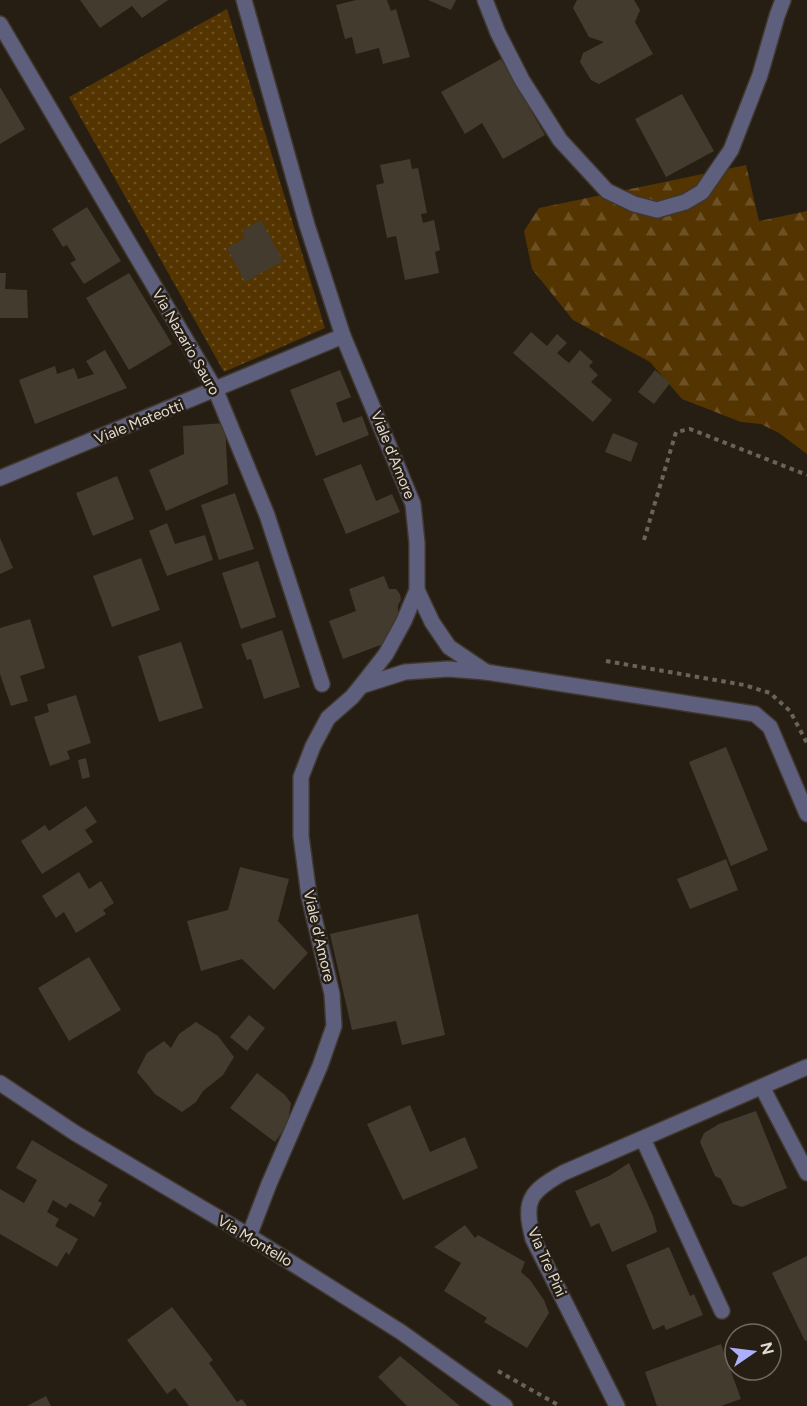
<svg xmlns="http://www.w3.org/2000/svg" width="807" height="1406" viewBox="0 0 807 1406" font-family="Figtree,sans-serif">
	<style>
		.forest { fill: url(#forest-firs) }
		.park { fill: url(#park-dots) }
		.building { fill: #443b2f }
		.lines { fill: none; stroke-linecap: round; stroke-linejoin: round }
		.minor-casing { stroke: #40382e; stroke-width: 18 }
		.path { stroke: #6a6359; stroke-width: 4; stroke-dasharray: 4.5 4.5; stroke-linecap: butt }
		.minor { stroke: #5d5f7c; stroke-width: 15 }
		.labels { text-anchor: middle; dominant-baseline: central; stroke-width: 5; stroke-linejoin: round; paint-order: stroke }
		.street-label { font-size: 15px; fill: #e1dbd4; stroke: #261e13 }
	</style>
	<defs>
		<pattern id="forest-firs" width="22" height="20" patternUnits="userSpaceOnUse" patternTransform="scale(1.5)"><rect width="22" height="20" fill="#543401"/><path d="M5 1l3.5 6h-7zM16 11l3.5 6h-7z" fill="#6c5125"/></pattern>
		<pattern id="park-dots" width="8" height="8" patternUnits="userSpaceOnUse" patternTransform="scale(1.5)"><rect width="8" height="8" fill="#543401"/><path d="M2 2h.1M6 6h.1" fill="none" stroke="#6c5125" stroke-width="1.8" stroke-linecap="round"/></pattern>
	</defs>
	<rect width="100%" height="100%" fill="#261e13"/>
	<!-- forest -->
	<path class="forest" d="M746,165L759,221L807,211V454L779,433L761,424L741,422L682,399L650,362L573,320L532,269L524,231L539,208Z"/>
	<!-- park -->
	<path class="park" d="M227,9L325,328L224,372L69,97Z"/>
	<!-- building -->
	<g class="building">
		<path d="M80,0H168L142,18L132,6L100,28Z"/>
		<path d="M356,0H387L391,11L396,9L410,57L383,64L379,48L356,54L352,37L345,39L336,5Z"/>
		<path d="M428,0H456L451,10Z"/>
		<path d="M577,0H634L640,10L635,22L653,54L599,84L591,80L580,62L583,53L604,42L589,37L573,8Z"/>
		<path d="M501,59L545,135L503,159L482,123L465,134L441,92Z"/>
		<path d="M0,87L25,129L0,144Z"/>
		<path d="M682,94L714,151L666,177L635,119Z"/>
		<path d="M410,159L412,169L418,168L427,213L421,214L423,223L434,220L440,250L435,252L439,273L405,280L396,236L387,238L376,185L384,183L380,165Z"/>
		<path d="M87,207L121,261L84,284L70,263L76,260L67,245L63,247L52,229Z"/>
		<path d="M261,220L283,261L245,282L227,248L245,238L242,231Z"/>
		<path d="M0,273H6L5,289L27,290L28,318H0Z"/>
		<path d="M129,273L172,344L129,370L86,298Z"/>
		<path d="M531,332L547,346L557,334L567,343L557,353L569,363L580,350L593,362L589,366L598,375L591,382L612,400L593,422L513,353Z"/>
		<path d="M105,350L127,388L35,424L19,380L55,366L57,374L74,368L78,379L94,374L86,361Z"/>
		<path d="M340,370L351,397L336,403L343,423L362,416L369,435L316,456L290,390Z"/>
		<path d="M655,370L670,383L654,404L638,392Z"/>
		<path d="M225,423L228,484L166,511L149,470L184,454L183,426Z"/>
		<path d="M613,433L638,443L631,462L605,452Z"/>
		<path d="M361,464L376,501L392,494L400,512L346,534L323,479Z"/>
		<path d="M117,476L134,519L93,536L76,493Z"/>
		<path d="M235,493L254,549L219,560L201,505Z"/>
		<path d="M167,523L175,544L205,535L213,560L167,576L149,531Z"/>
		<path d="M0,538L13,568L0,574Z"/>
		<path d="M141,558L160,610L112,627L93,576Z"/>
		<path d="M258,561L276,617L241,629L222,573Z"/>
		<path d="M384,576L389,589H396L400,594L401,600L398,605V615L386,643L343,659L329,621L356,611L349,589Z"/>
		<path d="M30,619L45,668L20,676L28,701L11,706L0,674V628Z"/>
		<path d="M282,630L300,687L264,699L251,659L247,660L241,644Z"/>
		<path d="M181,642L203,708L159,722L138,656Z"/>
		<path d="M76,695L91,743L67,751L70,759L50,766L34,717L49,712L47,704Z"/>
		<path d="M726,747L768,850L731,866L689,762Z"/>
		<path d="M86,758L90,777L82,779L78,760Z"/>
		<path d="M86,806L97,822L85,830L93,842L42,874L21,841L45,825L49,831Z"/>
		<path d="M726,859L738,890L690,909L677,879Z"/>
		<path d="M240,867L289,879L278,921L308,953L274,990L242,959L201,971L187,921L228,910Z"/>
		<path d="M79,872L89,889L101,881L114,903L103,910L106,914L76,933L64,912L56,918L42,896Z"/>
		<path d="M418,914L445,1035L402,1045L396,1021L352,1030L330,934Z"/>
		<path d="M89,957L121,1010L69,1041L38,988Z"/>
		<path d="M249,1015L265,1028L247,1051L230,1037Z"/>
		<path d="M196,1022L218,1036L234,1057L223,1075L203,1091L196,1102L182,1112L155,1094L137,1072L147,1053L164,1041L171,1048L179,1034Z"/>
		<path d="M257,1073L285,1095L291,1103L289,1115L291,1119L275,1142L230,1108Z"/>
		<path d="M410,1105L430,1152L465,1137L478,1168L403,1200L367,1124Z"/>
		<path d="M756,1111L787,1188L742,1207L733,1204L721,1179L715,1176L700,1142L704,1133L719,1124Z"/>
		<path d="M32,1140L108,1185L98,1201L102,1203L94,1217L70,1203L66,1208L53,1200L47,1212L59,1219L55,1226L78,1239L69,1255L66,1252L57,1267L0,1234V1189L24,1203L37,1180L16,1168Z"/>
		<path d="M629,1163L653,1216L657,1232L612,1252L599,1223L591,1227L575,1191L609,1176Z"/>
		<path d="M465,1225L475,1238L478,1235L525,1262L521,1272L530,1280L544,1300L549,1313L527,1348L484,1322L487,1318L444,1291L461,1263L434,1247Z"/>
		<path d="M669,1247L690,1296L694,1294L703,1315L666,1330L664,1325L653,1330L626,1265Z"/>
		<path d="M807,1256V1340L805,1341L772,1273Z"/>
		<path d="M172,1307L213,1360L209,1363L237,1402L242,1399L247,1406H189L175,1388L167,1394L127,1340Z"/>
		<path d="M721,1344L741,1399L721,1406H657L645,1372Z"/>
		<path d="M400,1356L460,1406H407L378,1377Z"/>
		<path d="M46,1396L51,1406H27Z"/>
	</g>
	<g class="lines">
		<!-- minor casing -->
		<g class="minor-casing">
			<g id="minor">
				<path d="M244,0L307,225L343,336L413,504L417,543V590L404,621L386,654L361,686L352,697L328,718L313,746L301,777V836L309,896L332,994L334,1026L320,1066L269,1184L249,1236"/>
				<path d="M485,0L498,33L522,80L560,140L607,191L634,204L657,210L685,202L702,192L731,150L760,75L777,16L783,0"/>
				<path d="M0,24L216,391L267,515L322,684"/>
				<path d="M0,478L343,336"/>
				<path d="M486,672L755,714L770,727L807,814"/>
				<path d="M361,686L405,672L448,669L486,672L449,647L432,622L417,590"/>
				<path d="M0,1083L75,1133L249,1236L401,1332L505,1406"/>
				<path d="M762,1087L807,1173"/>
				<path d="M643,1139L722,1311"/>
				<path d="M617,1406L533,1239C523,1201 529,1192 563,1173L807,1067"/>
			</g>
		</g>
		<!-- path -->
		<g class="path">
			<path d="M644,540L676,432L690,429L807,475"/>
			<path d="M606,661L744,685L770,693L790,711L807,743"/>
			<path d="M498,1371L560,1406"/>
		</g>
		<!-- minor -->
		<use href="#minor" class="minor"/>
	</g>
	<g class="labels">
		<!-- street labels -->
		<g class="street-label">
			<text transform="translate(186 342) rotate(60)">Via Nazario Sauro</text>
			<text transform="translate(139 422) rotate(-22)">Viale Mateotti</text>
			<text transform="translate(393 455) rotate(68)">Viale d'Amore</text>
			<text transform="translate(319 936) rotate(77)">Viale d'Amore</text>
			<text transform="translate(255 1241) rotate(31)">Via Montello</text>
			<text transform="translate(547 1262) rotate(66)">Via Tre Pini</text>
		</g>
	</g>
	<!-- north arrow -->
	<g transform="translate(753 1352) rotate(76)"><circle r="28" fill="#261e13" stroke="#716a60" stroke-width="1.5"/>
	<path d="M0-4.5L10 22L0 15L-10 22Z" fill="#acaffb"/>
	<text y="-9" font-size="16" font-weight="bold" text-anchor="middle" fill="#e1dbd4">N</text>
	</g>
</svg>
